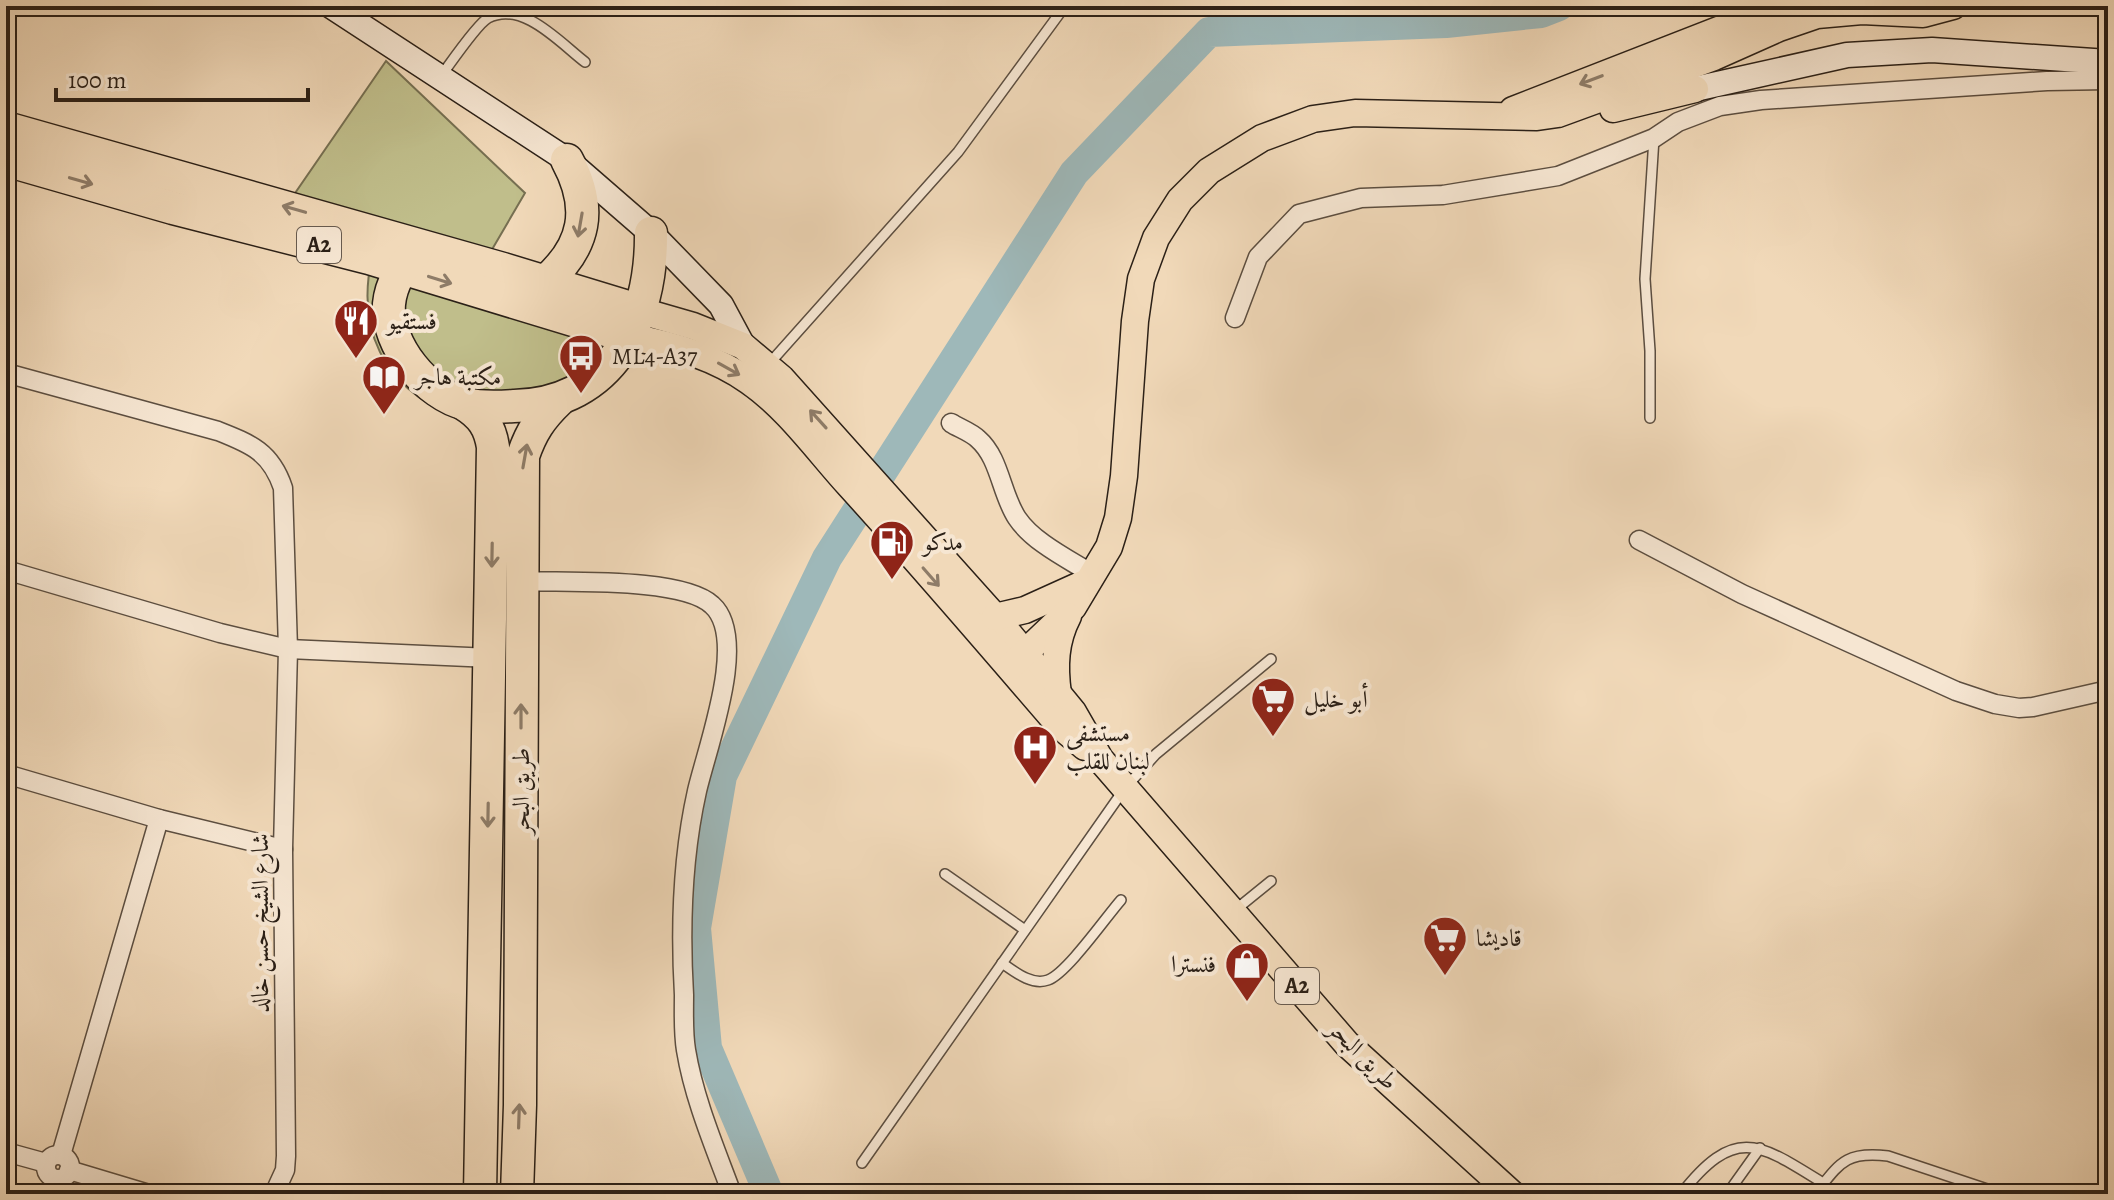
<svg xmlns="http://www.w3.org/2000/svg" width="2114" height="1200" viewBox="0 0 2114 1200" font-family="Alegreya,Amiri,serif">
	<style>
		.green { fill: #c0be8b; stroke: #766f51; stroke-width: 2 }
		.lines { fill: none; stroke-linecap: round; stroke-linejoin: round }
		.river { stroke: #9eb8b9; stroke-width: 30 }
		.lane-casing { stroke: #5c4e40; stroke-width: 12 }
		.street-casing { stroke: #5c4e40; stroke-width: 21 }
		.secondary-casing { stroke: #2b2017; stroke-width: 27 }
		.primary-casing { stroke: #2b2017; stroke-width: 29 }
		.highway-casing { stroke: #2b2017; stroke-width: 35 }
		.lane { stroke: #f6e6d2; stroke-width: 9 }
		.street { stroke: #f6e6d2; stroke-width: 18 }
		.secondary { stroke: #f6e6d2; stroke-width: 24 }
		.primary { stroke: #f1d9b9; stroke-width: 26 }
		.highway { stroke: #f1d9b9; stroke-width: 32 }
		.oneway { stroke: #8e7c68 }
		.labels { text-anchor: middle; dominant-baseline: central; stroke-width: 8; stroke-linejoin: round; paint-order: stroke }
		.shield { fill: #f6e6d2; stroke: #685b4f; stroke-width: 2 }
		.shield-label { font-size: 22px; font-weight: bold; fill: #2b2017 }
		.poi-label { font-size: 24px; fill: #2b2017; stroke: #f6e6d2; text-anchor: start }
		.street-label { font-size: 24px; fill: #2b2017; stroke: #f6e6d2 }
	</style>
	<rect width="100%" height="100%" fill="#f1d9b9"/>
	<filter id="stains"><feTurbulence type="fractalNoise" baseFrequency=".0025" numOctaves="4"/><feColorMatrix values="0 0 0 0 .2 0 0 0 0 .09 0 0 0 0 .02 0 0 0 .5 -.17"/></filter>
	<radialGradient id="worn" r=".72"><stop offset=".6" stop-color="#630" stop-opacity="0"/><stop offset="1" stop-color="#630" stop-opacity=".3"/></radialGradient>
	<!-- green -->
	<path class="green" d="M386,61L525,193L473,282L612,335L588,378L451,415C383,386 356,329 372,257L291,199Z"/>
	<g class="lines">
		<!-- river -->
		<path class="river" d="M769,1194L707,1048L696,928L722,776L827,558L1074,173L1209,32L1446,23L1541,13L1559,6"/>
		<!-- lane casing -->
		<g class="lane-casing">
			<g id="lane">
				<path d="M441,76C450,64 477,24 488,18C523,0 560,43 585,62"/>
				<path d="M768,365L958,152L1065,6"/>
				<path d="M1650,418V351L1645,279L1654,138"/>
				<path d="M945,874L1025,930"/>
				<path d="M1234,911L1271,881"/>
				<path d="M1002,963C1015,972 1032,986 1048,980C1067,973 1106,917 1121,900"/>
				<path d="M862,1163L1125,788L1156,754L1271,659"/>
				<path d="M1730,1190L1760,1148"/>
				<path d="M1681,1194C1735,1125 1759,1143 1823,1183"/>
				<path d="M1815,1194C1840,1163 1845,1151 1888,1156L2002,1194"/>
			</g>
		</g>
		<!-- street casing -->
		<g class="street-casing">
			<g id="street">
				<path d="M1235,318L1258,257L1299,214L1361,198L1443,195L1558,176L1654,138L1678,122L1720,106L1761,100L2047,81L2108,80"/>
				<path d="M6,373L218,431C251,444 271,452 283,488L288,649L283,849L286,1156L285,1170L274,1194"/>
				<path d="M951,423C959,428 971,432 978,439C1000,458 1001,494 1017,518C1033,542 1068,559 1092,574"/>
				<path d="M1639,540L1742,594L1956,691L1995,704L2019,708L2033,707L2108,690"/>
				<path d="M6,570L220,633L288,649L491,658"/>
				<path d="M523,581C566,583 682,577 712,605C749,638 707,747 697,791C682,858 680,927 684,995C684,1013 683,1032 686,1050C694,1099 715,1148 732,1194"/>
				<path d="M6,774L159,819L283,849"/>
				<path d="M6,1152L46,1163"/>
				<circle cx="58" cy="1167" r="12"/>
				<path d="M61,1155L159,819"/>
				<path d="M69,1170L149,1194"/>
			</g>
		</g>
		<!-- secondary casing -->
		<g class="secondary-casing">
			<g id="secondary">
				<path d="M331,6L567,160L651,233L721,305L743,346"/>
				<path d="M1677,81L1695,89L1847,55L1932,50L2108,62"/>
			</g>
		</g>
		<!-- primary casing -->
		<g class="primary-casing">
			<g id="primary">
				<path d="M1613,109L1695,89"/>
				<path d="M1513,110L1780,6"/>
				<path d="M641,311L693,326L743,346L781,378L995,617L1073,712L1100,759L1347,1044L1512,1194"/>
				<path d="M629,337C672,344 713,356 749,381C788,408 818,451 850,486C921,564 990,645 1059,725L1085,747"/>
				<path d="M995,617L1025,610L1087,582"/>
				<path d="M1010,667L1073,607L1109,547L1118,518L1124,476L1135,321L1141,279L1156,238L1180,200L1209,171L1262,138L1313,119L1355,113L1537,117L1558,114L1714,57L1779,28L1817,15L1862,11L1923,14L1953,6"/>
				<path d="M1058,694C1054,666 1055,641 1068,616"/>
			</g>
		</g>
		<!-- highway casing -->
		<g class="highway-casing">
			<g id="highway">
				<path d="M6,128L503,269L641,311"/>
				<path d="M6,160L173,208L369,258L629,337"/>
				<path d="M416,251C402,267 391,283 389,304C386,345 427,395 466,404C481,408 498,407 514,406C612,404 652,321 651,233"/>
				<path d="M545,282C586,246 593,208 567,160"/>
				<path d="M464,404C482,415 490,427 493,447L480,1194"/>
				<path d="M517,1194L520,1105L523,456C531,432 541,417 559,400"/>
			</g>
		</g>
		<!-- lane -->
		<use href="#lane" class="lane"/>
		<!-- street -->
		<use href="#street" class="street"/>
		<!-- secondary -->
		<use href="#secondary" class="secondary"/>
		<!-- primary -->
		<use href="#primary" class="primary"/>
		<!-- highway -->
		<use href="#highway" class="highway"/>
	</g>
	<!-- one-way arrows -->
	<defs><path id="oneway-shaft" d="M-6 0H5M1.5-3L5.5 0L1.5 3" fill="none" stroke-width="1.6" stroke-linecap="round" stroke-linejoin="round" transform="scale(2)"/></defs>
	<g class="oneway">
		<use href="#oneway-shaft" transform="translate(1591 80) rotate(159)"/>
		<use href="#oneway-shaft" transform="translate(81 181) rotate(16)"/>
		<use href="#oneway-shaft" transform="translate(294 209) rotate(-164)"/>
		<use href="#oneway-shaft" transform="translate(580 225) rotate(100)"/>
		<use href="#oneway-shaft" transform="translate(440 280) rotate(17)"/>
		<use href="#oneway-shaft" transform="translate(729 369) rotate(29)"/>
		<use href="#oneway-shaft" transform="translate(818 419) rotate(-132)"/>
		<use href="#oneway-shaft" transform="translate(525 456) rotate(-80)"/>
		<use href="#oneway-shaft" transform="translate(492 555) rotate(91)"/>
		<use href="#oneway-shaft" transform="translate(931 577) rotate(49)"/>
		<use href="#oneway-shaft" transform="translate(521 716) rotate(-90)"/>
		<use href="#oneway-shaft" transform="translate(488 815) rotate(91)"/>
		<use href="#oneway-shaft" transform="translate(519 1116) rotate(-88)"/>
	</g>
	<!-- icons -->
	<defs>
		<g id="restaurant-pin" transform="scale(2.3)"><path d="M0 17L-7.5 6A9.5 9.5 0 1 1 7.5 6Z" fill="#8f2418" stroke="#f6e6d2"/><path d="M-5-6h1v4h1v-4h1v4h1v-4h1v5L-1.5 .5V6h-2V.5L-5-1ZM5-6V6H3V1.5H1.5Q1.5-4 5-6Z" fill="#fff"/></g>
		<g id="bus-pin" transform="scale(2.3)"><path d="M0 17L-7.5 6A9.5 9.5 0 1 1 7.5 6Z" fill="#8f2418" stroke="#f6e6d2"/><path d="M-5-6H5V4H4V6H2V4H-2V6H-4V4H-5ZM-3.5-4V0h7V-4ZM-3.5 1.2v1.5H-2V1.2ZM2 1.2v1.5H3.5V1.2Z" fill="#fff"/></g>
		<g id="library-pin" transform="scale(2.3)"><path d="M0 17L-7.5 6A9.5 9.5 0 1 1 7.5 6Z" fill="#8f2418" stroke="#f6e6d2"/><path d="M-6-4Q-3-5.5-.7-3.5V5Q-3 3-6 4ZM6-4Q3-5.5 .7-3.5V5Q3 3 6 4Z" fill="#fff"/></g>
		<g id="fuel-pin" transform="scale(2.3)"><path d="M0 17L-7.5 6A9.5 9.5 0 1 1 7.5 6Z" fill="#8f2418" stroke="#f6e6d2"/><path d="M-5.5-6h7V0h2V4h1.3V-2.5L3-4.5l.8-.8L6-3V5H2.5V1h-1V6h-7ZM-4.2-4.7v3.2H.2V-4.7Z" fill="#fff"/></g>
		<g id="supermarket-pin" transform="scale(2.3)"><path d="M0 17L-7.5 6A9.5 9.5 0 1 1 7.5 6Z" fill="#8f2418" stroke="#f6e6d2"/><path d="M-6-5.5h2.5l.6 2H6L4.5 2H-2.5L-4.4-4H-6ZM-1.5 3.2a1.3 1.3 0 1 0 .1 0ZM3 3.2a1.3 1.3 0 1 0 .1 0Z" fill="#fff"/></g>
		<g id="hospital-pin" transform="scale(2.3)"><path d="M0 17L-7.5 6A9.5 9.5 0 1 1 7.5 6Z" fill="#8f2418" stroke="#f6e6d2"/><path d="M-5-5h3v3.5h4V-5h3V5h-3V1.5h-4V5h-3Z" fill="#fff"/></g>
		<g id="shop-pin" transform="scale(2.3)"><path d="M0 17L-7.5 6A9.5 9.5 0 1 1 7.5 6Z" fill="#8f2418" stroke="#f6e6d2"/><path d="M-5-2.5h2.3a2.7 3.5 0 0 1 5.4 0H5L5.5 6h-11ZM-1.5-2.5h3a1.5 2.3 0 0 0-3 0Z" fill="#fff"/></g>
	</defs>
	<g fill-rule="evenodd">
		<use href="#restaurant-pin" x="356" y="321"/>
		<use href="#bus-pin" x="581" y="356"/>
		<use href="#library-pin" x="384" y="377"/>
		<use href="#fuel-pin" x="892" y="542"/>
		<use href="#supermarket-pin" x="1273" y="699"/>
		<use href="#hospital-pin" x="1035" y="747"/>
		<use href="#supermarket-pin" x="1445" y="938"/>
		<use href="#shop-pin" x="1247" y="964"/>
	</g>
	<g class="labels">
		<!-- shield labels -->
		<g class="shield">
			<rect x="297" y="227" width="44" height="36" rx="6"/>
			<rect x="1275" y="968" width="44" height="36" rx="6"/>
		</g>
		<g class="shield-label">
			<text x="319" y="245">A2</text>
			<text x="1297" y="986">A2</text>
		</g>
		<!-- poi labels -->
		<g class="poi-label">
			<text x="387" y="321">فستقيو</text>
			<text x="612" y="356">ML4-A37</text>
			<text x="415" y="377">مكتبة هاجر</text>
			<text x="923" y="542">مدكو</text>
			<text x="1304" y="699">أبو خليل</text>
			<text x="1066" y="733">مستشفى<tspan x="1066" dy="28">لبنان للقلب</tspan></text>
			<text x="1476" y="938">قاديشا</text>
			<text x="1216" y="964" text-anchor="end">فنسترا</text>
		</g>
		<!-- street labels -->
		<g class="street-label">
			<text transform="translate(521 791) rotate(-90)">طريق البحر</text>
			<text transform="translate(260 923) rotate(-90)">شارع الشيخ حسن خالد</text>
			<text transform="translate(1363 1055) rotate(45)">طريق البحر</text>
		</g>
	</g>
	<!-- margin -->
	<rect width="2114" height="1200" fill="none" stroke="#f1d9b9" stroke-width="32"/>
	<rect x="8" y="8" width="2098" height="1184" fill="none" stroke="#2b2017" stroke-width="4"/>
	<rect x="16" y="16" width="2082" height="1168" fill="none" stroke="#2b2017" stroke-width="2"/>
	<!-- scale -->
	<path d="M56 88v12h252v-12" fill="none" stroke="#2b2017" stroke-width="4"/>
	<text x="68" y="88" font-size="24" fill="#2b2017" stroke="#f6e6d2" stroke-width="6" paint-order="stroke">100 m</text>
	<rect width="100%" height="100%" filter="url(#stains)"/>
	<rect width="100%" height="100%" fill="url(#worn)"/>
</svg>
